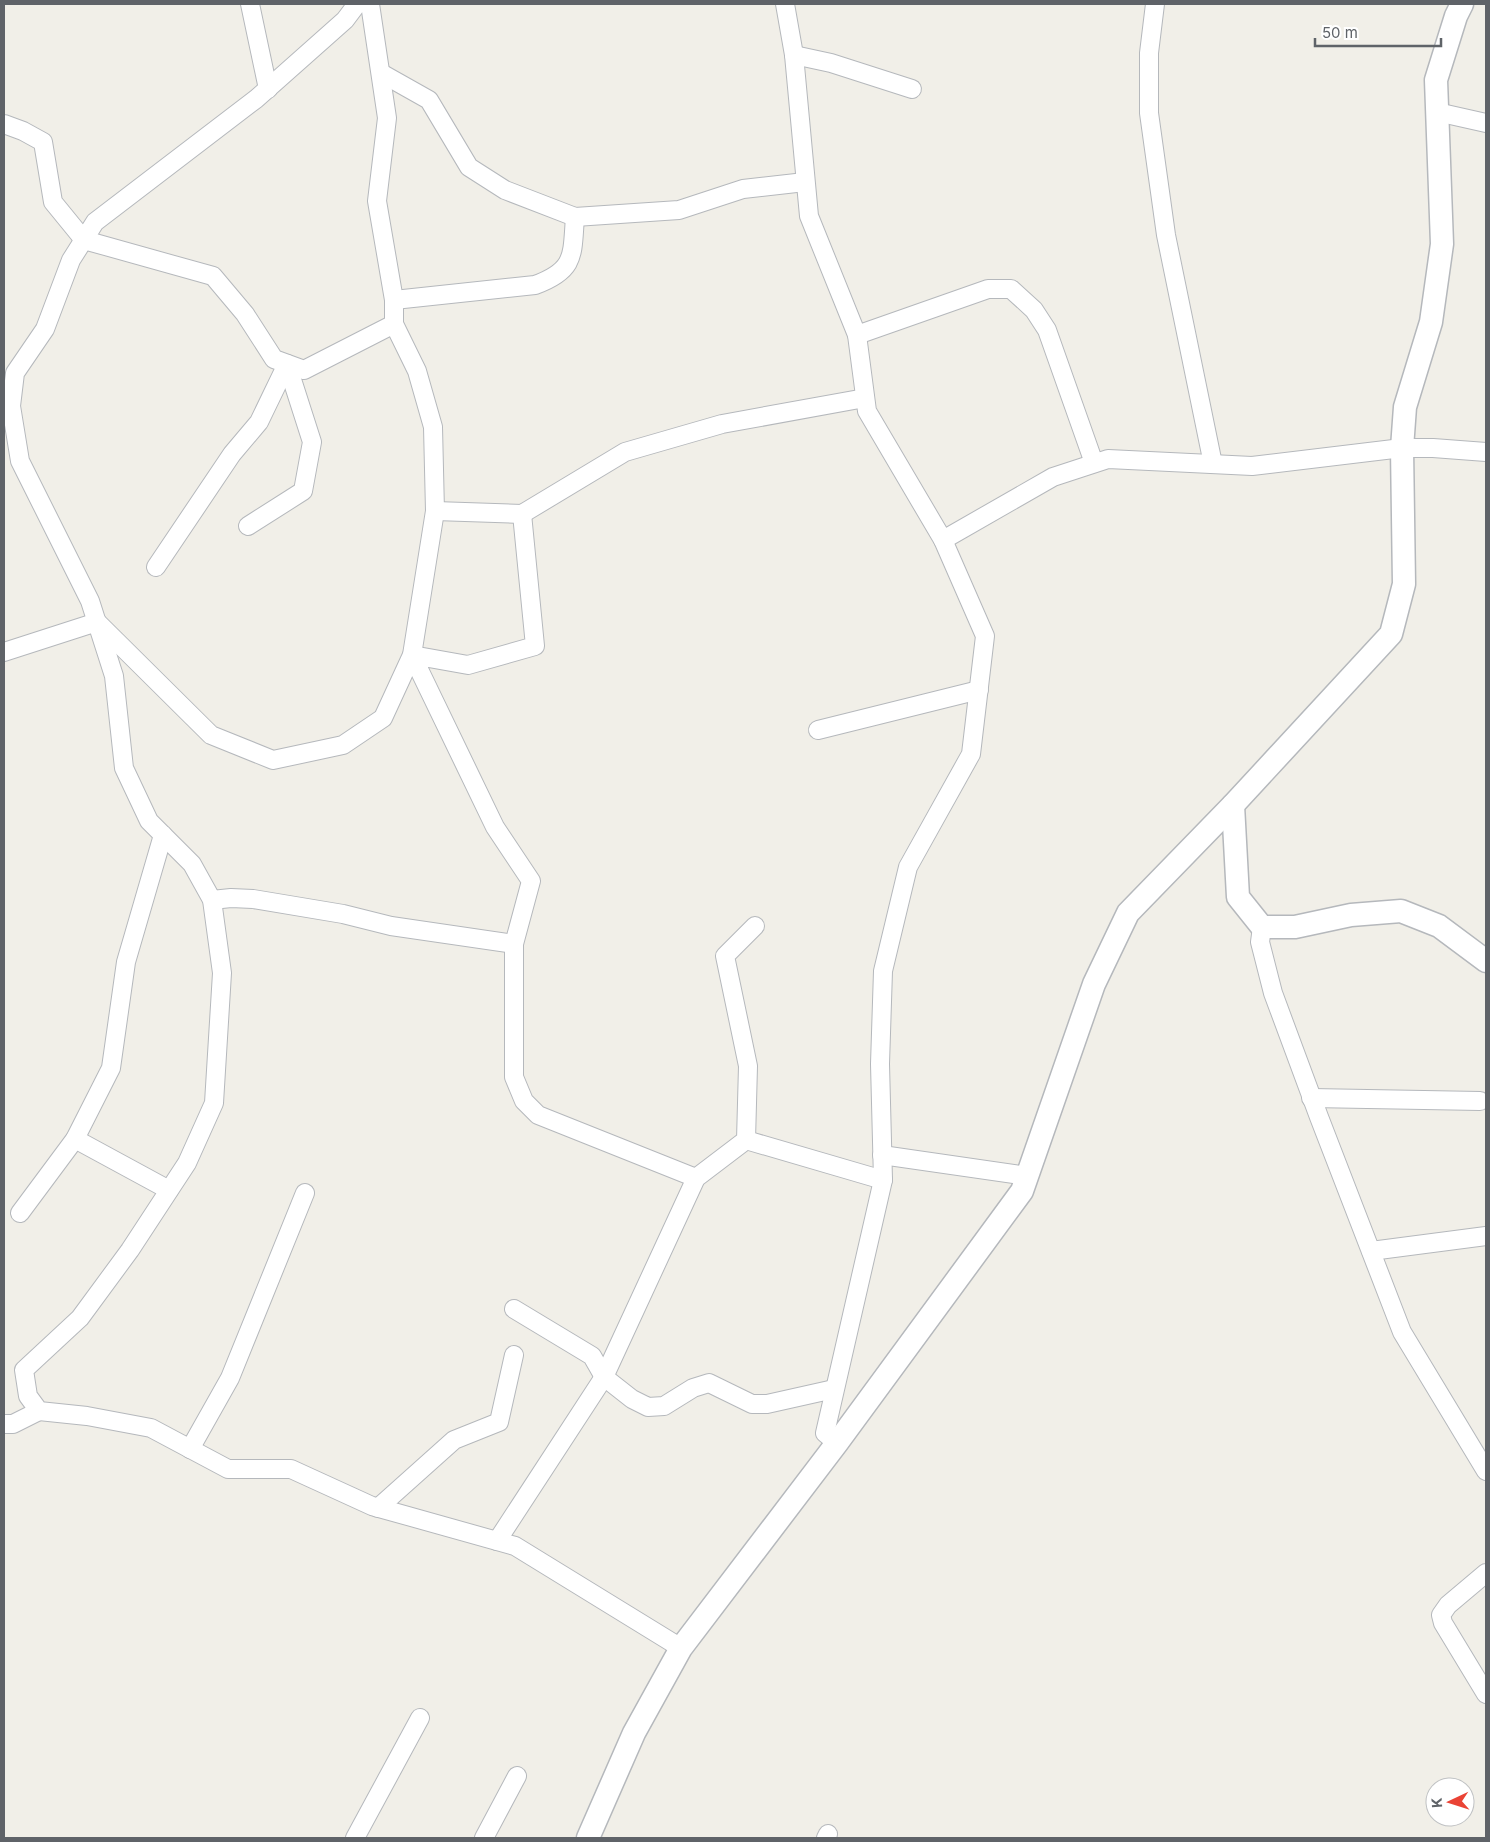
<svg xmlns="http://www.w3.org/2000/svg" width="1490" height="1842" viewBox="0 0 1490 1842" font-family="Inter,sans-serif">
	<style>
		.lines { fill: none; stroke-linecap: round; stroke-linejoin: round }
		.minor-casing { stroke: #b5b8bc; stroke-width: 20 }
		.tertiary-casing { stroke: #b5b8bc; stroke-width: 25 }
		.minor { stroke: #fff; stroke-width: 18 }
		.tertiary { stroke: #fff; stroke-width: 22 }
	</style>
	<rect width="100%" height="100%" fill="#f1efe8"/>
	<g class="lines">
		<!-- minor casing -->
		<g class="minor-casing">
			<g id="minor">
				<path d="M250,4L268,89"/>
				<path d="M357,4L345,20L256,99L95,222L71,260L45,329L15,373L11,406L20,461L90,601L114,676L124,768L149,821L192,864L212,900L222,973L214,1103L187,1163L130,1250L80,1318L24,1370L28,1396L39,1411L87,1416L151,1428L228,1469H291L372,1506L515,1546L681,1648"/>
				<path d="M785,4L794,55L809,216L857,335L867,411L943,540L985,636L971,754L908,867L883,971L880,1064L883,1180L825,1433L837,1443"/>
				<path d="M1155,4L1149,53V113L1166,235L1213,464"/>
				<path d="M794,55L831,63L912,89"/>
				<path d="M381,73L429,100L469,167L505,190L575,217L679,210L743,189L805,182"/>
				<path d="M1437,112L1486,123"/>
				<path d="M4,124L23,131L43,142L53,202L84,240L213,276L245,314L274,359L304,370L394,324"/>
				<path d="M394,300L535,285C576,270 572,255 575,217"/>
				<path d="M857,335L988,289H1011L1034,310L1047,330L1094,463"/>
				<path d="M435,511L522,514L625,452L722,424L865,398"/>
				<path d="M522,514L535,646L468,665L412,655L495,827L531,881L514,944V1077L524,1101L538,1115L696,1178"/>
				<path d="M248,526L303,491L312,442L287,364"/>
				<path d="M943,540L1053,477L1108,459L1252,466L1402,448H1433L1486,452"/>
				<path d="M156,567L232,454L259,422L287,364"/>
				<path d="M4,652L97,622L211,735L273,760L343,745L383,718L412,655L435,511L433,427L417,371L394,324V300L377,201L387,118L370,4"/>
				<path d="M818,730L979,690"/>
				<path d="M212,900L231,898L253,899L343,914L391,926L514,944"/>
				<path d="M1262,927L1260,942L1273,993L1319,1117L1402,1332L1486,1471"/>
				<path d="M1311,1098L1480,1101"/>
				<path d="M75,1139L169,1190"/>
				<path d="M746,1140L883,1180"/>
				<path d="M882,1155L1027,1176"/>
				<path d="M20,1213L75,1139L111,1068L126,962L163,835"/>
				<path d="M1371,1251L1486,1236"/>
				<path d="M514,1309L592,1356L604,1377L632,1399L648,1407L664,1406L693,1388L709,1383L752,1404H767L834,1389"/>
				<path d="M4,1424H13L39,1411"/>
				<path d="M190,1449L230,1378L305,1193"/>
				<path d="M378,1508L454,1440L499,1422L514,1355"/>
				<path d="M497,1541L604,1377L696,1178L746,1140L748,1066L725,956L755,926"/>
				<path d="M1486,1573L1448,1605L1441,1615L1443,1623L1486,1694"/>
				<path d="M355,1838L420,1718"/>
				<path d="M484,1838L517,1776"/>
				<path d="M826,1838L828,1834"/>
			</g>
		</g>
		<!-- tertiary casing -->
		<g class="tertiary-casing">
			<g id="tertiary">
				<path d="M1233,805L1238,897L1262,927H1295L1351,915L1401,911L1439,926L1486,961"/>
				<path d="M588,1838L634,1733L681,1648L837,1443L1022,1191L1094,984L1128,913L1233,805L1391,634L1404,584L1402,448L1405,407L1431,322L1442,244L1436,80L1456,16L1462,4"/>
			</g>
		</g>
		<!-- minor -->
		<use href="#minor" class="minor"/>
		<!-- tertiary -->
		<use href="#tertiary" class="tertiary"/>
	</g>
	<!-- border -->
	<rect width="1490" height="1842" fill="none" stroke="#5f6368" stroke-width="10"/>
	<!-- north arrow -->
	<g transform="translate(1450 1802) rotate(266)"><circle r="24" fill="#ffffff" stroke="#bfc1c3"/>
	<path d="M0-4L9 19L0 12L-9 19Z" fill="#ea4335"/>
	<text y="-8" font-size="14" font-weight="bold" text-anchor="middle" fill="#5f6368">K</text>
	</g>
	<!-- scale -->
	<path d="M1315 38v8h126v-8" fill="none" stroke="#5f6368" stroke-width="2.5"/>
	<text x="1322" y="38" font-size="15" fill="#5f6368" stroke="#ffffff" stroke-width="4" paint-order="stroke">50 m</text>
</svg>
